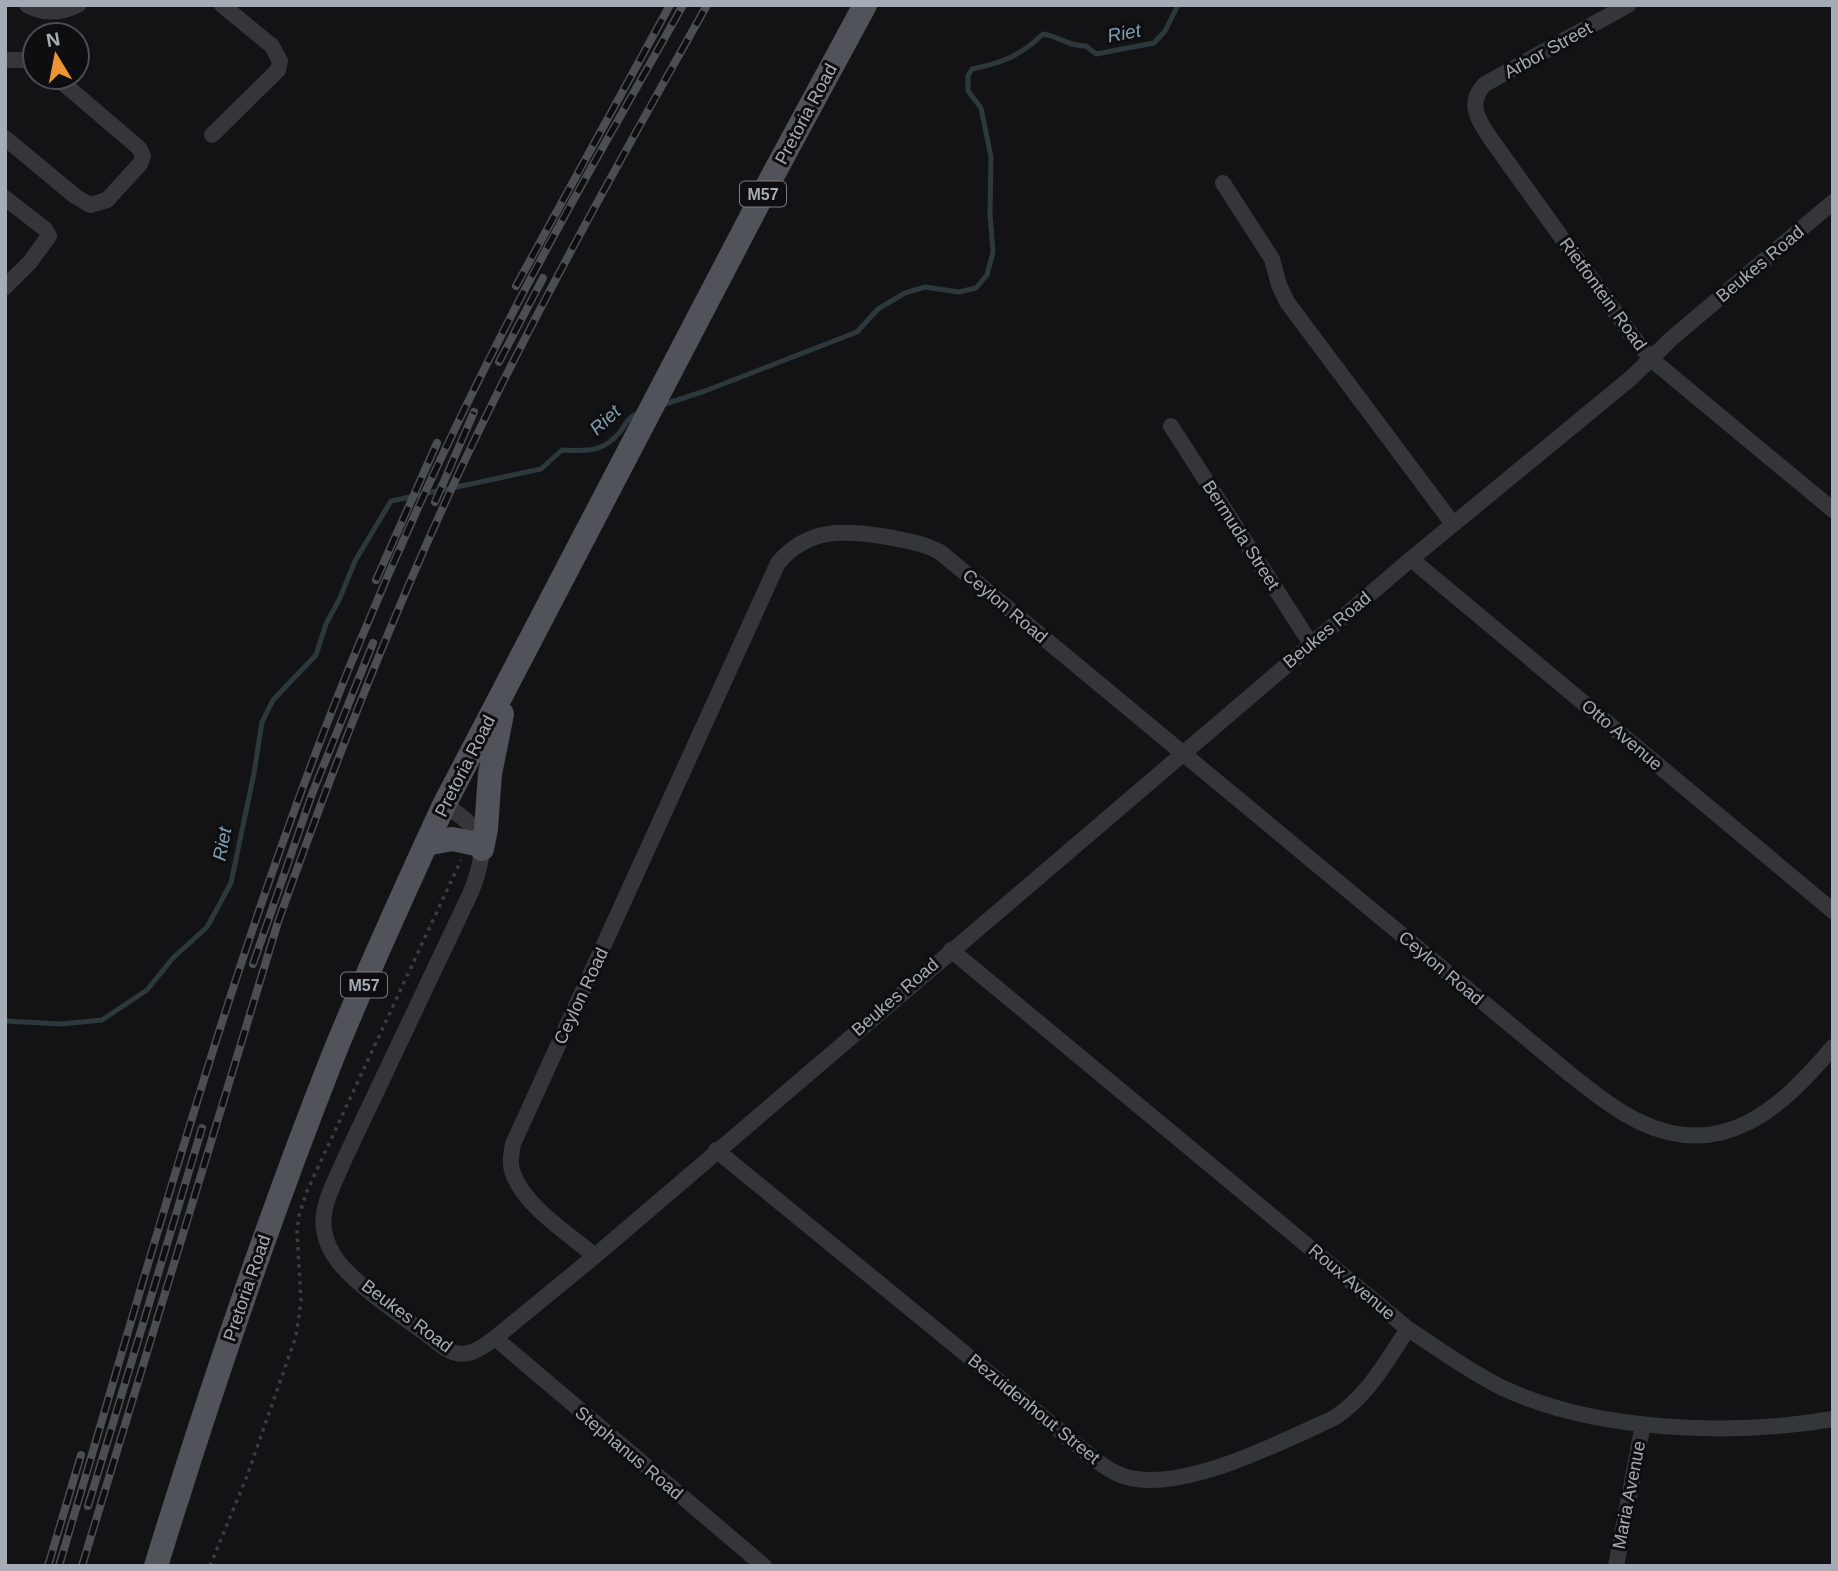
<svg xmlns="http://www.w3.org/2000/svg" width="1838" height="1571" viewBox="0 0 1838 1571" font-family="Arial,sans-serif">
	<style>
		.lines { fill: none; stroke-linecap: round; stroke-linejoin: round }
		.stream { stroke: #2d383d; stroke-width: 5 }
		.path { stroke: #3a3d41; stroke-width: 3.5; stroke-dasharray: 3.5 5; stroke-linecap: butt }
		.minor { stroke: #34363a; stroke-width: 16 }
		.primary { stroke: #505359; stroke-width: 24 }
		.rail-casing { stroke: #4b4e53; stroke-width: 8 }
		.rail { stroke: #0e0e10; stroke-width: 5; stroke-dasharray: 16; stroke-linecap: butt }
		.labels { text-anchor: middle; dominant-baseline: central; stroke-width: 6; stroke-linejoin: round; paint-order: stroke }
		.shield { fill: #0e0e10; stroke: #787d84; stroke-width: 2 }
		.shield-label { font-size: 16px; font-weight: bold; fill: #a5acb5 }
		.street-label { font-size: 18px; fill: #a5acb5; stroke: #0e0e10 }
		.water-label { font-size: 19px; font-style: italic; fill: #7d9faf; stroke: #0e0e10 }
	</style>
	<rect width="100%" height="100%" fill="#131315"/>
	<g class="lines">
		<!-- stream -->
		<g class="stream">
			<path d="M662,405L705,391L857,332L878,309L905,293L925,287L959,292L976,288L987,275L993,252L990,214L991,157L981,108L968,91V76L972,69C1002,63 1020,56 1043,34C1058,36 1070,47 1086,46L1096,54L1154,43L1165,31L1178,5"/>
			<path d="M5,1021L61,1024L102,1020L147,990L173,958L207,927L231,883L254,773L262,722L273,700L316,655L326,624L340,598L355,561L391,501L541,469L562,450C586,451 603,453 620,432C626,423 629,416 640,412"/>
		</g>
		<!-- path -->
		<path class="path" d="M210,1566L247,1476L296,1336L301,1301L297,1232L299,1215L307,1191L461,860"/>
		<!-- minor -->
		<g class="minor">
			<path d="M27,5C43,14 61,13 78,5"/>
			<path d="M1628,5L1485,84C1465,104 1480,123 1493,142L1633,337L1651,359L1833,510"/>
			<path d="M5,60H35"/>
			<path d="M212,135L278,70L280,61L272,46L222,5"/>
			<path d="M5,138L75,196L90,205L107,200L140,164L143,156L139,148L56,77"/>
			<path d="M1223,183L1272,259L1279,285L1287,302L1453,524"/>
			<path d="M5,198L45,229L49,236L30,262L5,287"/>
			<path d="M1171,426L1311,644"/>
			<path d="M1411,559L1833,911"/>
			<path d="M444,805C487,830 488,848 471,892L345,1158C336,1180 320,1206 324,1230C326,1243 332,1254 340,1264C365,1292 399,1314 429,1336C437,1342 446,1351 456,1353C470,1357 484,1346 495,1338L595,1256L1411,559L1631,378L1671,339L1833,202"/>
			<path d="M951,950L1408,1329C1439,1349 1470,1372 1503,1388C1596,1432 1733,1436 1833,1419"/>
			<path d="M716,1150L1093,1458C1106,1468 1119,1477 1136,1479C1194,1487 1281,1442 1334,1418C1368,1396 1386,1361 1408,1329"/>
			<path d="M595,1256C570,1235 526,1207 514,1176C509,1166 511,1155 513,1144L778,563C808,527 846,530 888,537C907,541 924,543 940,552L1571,1075C1593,1092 1616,1111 1642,1123C1725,1161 1782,1107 1833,1047"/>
			<path d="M495,1338L764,1566"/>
			<path d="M1616,1566L1643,1424"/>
		</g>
		<!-- primary -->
		<g class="primary">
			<path d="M426,844L452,839L481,845"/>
			<path d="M482,849L486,829L490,774L502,714"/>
			<path d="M156,1566C209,1394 267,1223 333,1056C367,972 406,888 444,805L772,177L865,5"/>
		</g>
		<!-- rail casing -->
		<g class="rail-casing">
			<g id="rail">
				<path d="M516,286L670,5"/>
				<path d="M499,362L543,278"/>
				<path d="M435,502L474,412"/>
				<path d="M376,580L437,443"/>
				<path d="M253,964L312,794L373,643"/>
				<path d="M88,1506L202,1128"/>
				<path d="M48,1566L81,1455"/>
				<path d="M59,1566C152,1255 236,939 361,639C405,533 454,427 507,324C562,216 624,111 683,5"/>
				<path d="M82,1566L278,922C341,745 410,569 494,400C560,266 634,136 707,5"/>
			</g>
		</g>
		<!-- rail -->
		<use href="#rail" class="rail"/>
	</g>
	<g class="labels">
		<!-- shield labels -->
		<g class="shield">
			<rect x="740" y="181.5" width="46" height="25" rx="5"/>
			<rect x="341" y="972.5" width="46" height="25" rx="5"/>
		</g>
		<g class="shield-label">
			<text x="763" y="194">M57</text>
			<text x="364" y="985">M57</text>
		</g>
		<!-- street labels -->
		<g class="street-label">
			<text transform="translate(1548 50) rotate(-29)">Arbor Street</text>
			<text transform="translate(806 114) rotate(-62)">Pretoria Road</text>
			<text transform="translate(1760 264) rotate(-40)">Beukes Road</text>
			<text transform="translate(1603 294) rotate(54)">Rietfontein Road</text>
			<text transform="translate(1241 535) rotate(57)">Bermuda Street</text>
			<text transform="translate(1005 606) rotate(40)">Ceylon Road</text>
			<text transform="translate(1327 630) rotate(-40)">Beukes Road</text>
			<text transform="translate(1622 735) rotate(40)">Otto Avenue</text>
			<text transform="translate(465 766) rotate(-63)">Pretoria Road</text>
			<text transform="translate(1441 968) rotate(40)">Ceylon Road</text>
			<text transform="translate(581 996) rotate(-65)">Ceylon Road</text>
			<text transform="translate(895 997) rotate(-41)">Beukes Road</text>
			<text transform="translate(1352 1282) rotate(40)">Roux Avenue</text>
			<text transform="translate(247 1288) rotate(-71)">Pretoria Road</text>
			<text transform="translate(407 1316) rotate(37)">Beukes Road</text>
			<text transform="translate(1034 1409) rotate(39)">Bezuidenhout Street</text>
			<text transform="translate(629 1453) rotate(40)">Stephanus Road</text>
			<text transform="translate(1629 1495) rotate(-79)">Maria Avenue</text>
		</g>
		<!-- water labels -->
		<g class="water-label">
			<text transform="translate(1124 33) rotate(-11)">Riet</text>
			<text transform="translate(605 420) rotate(-43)">Riet</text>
			<text transform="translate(222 844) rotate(-79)">Riet</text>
		</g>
	</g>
	<!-- border -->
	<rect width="1838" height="1571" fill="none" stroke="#a5acb5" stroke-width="14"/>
	<!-- north arrow -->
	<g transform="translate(56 56) rotate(350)"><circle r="33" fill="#0e0e10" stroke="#4a4d52" stroke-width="2"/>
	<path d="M0-5L12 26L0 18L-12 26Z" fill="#ec9434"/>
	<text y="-10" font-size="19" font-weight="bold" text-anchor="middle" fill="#a5acb5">N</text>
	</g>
</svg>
